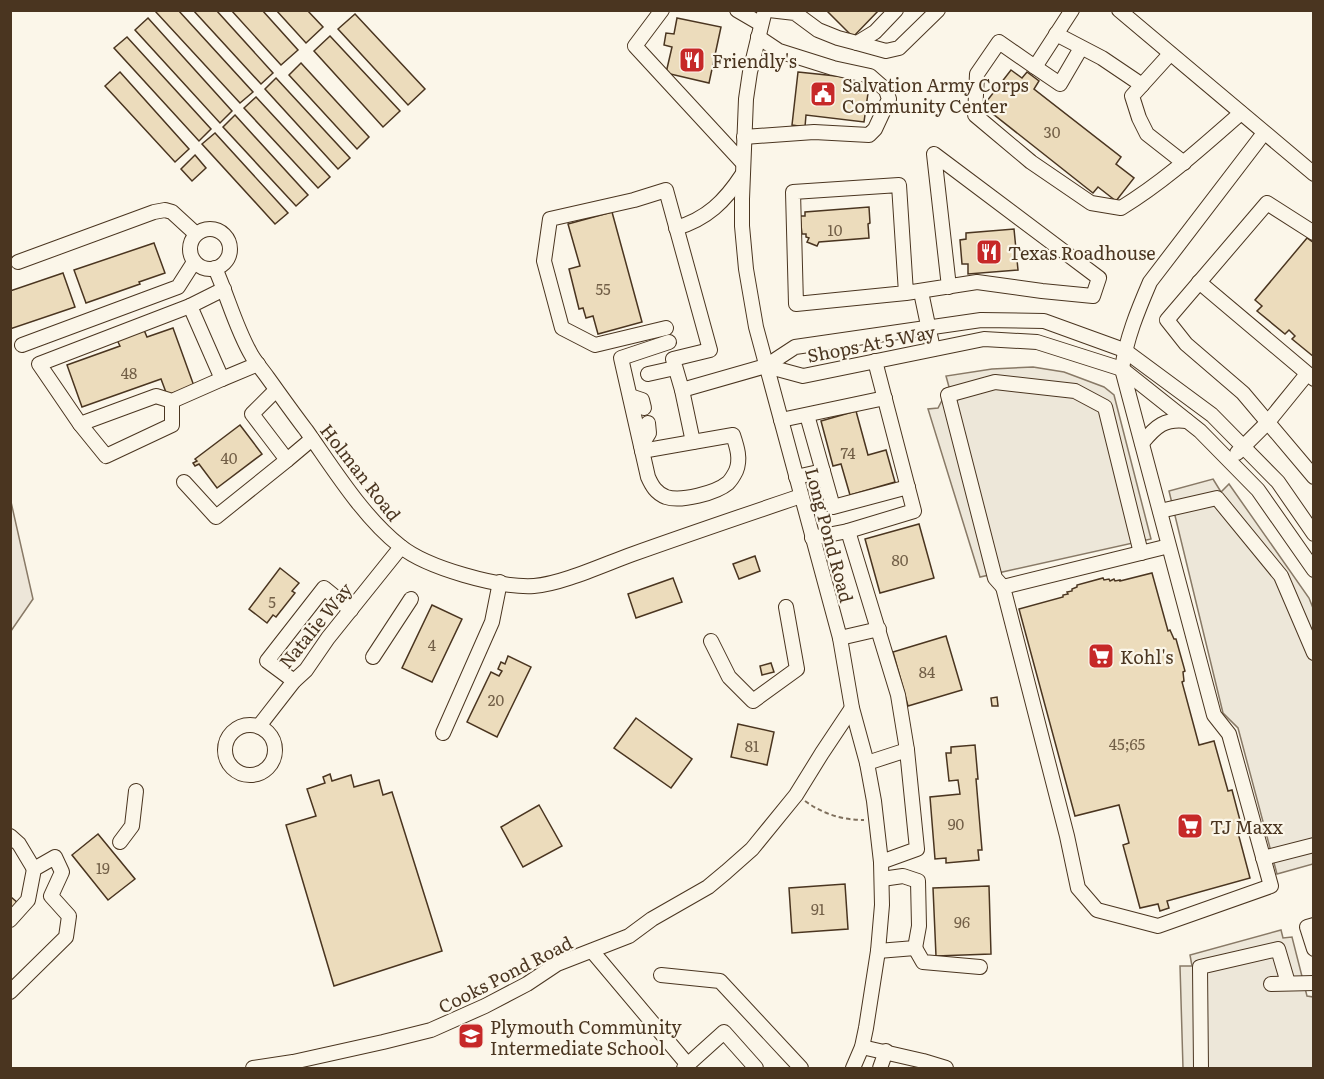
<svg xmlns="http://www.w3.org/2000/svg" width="1324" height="1079" viewBox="0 0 1324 1079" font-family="Literata,serif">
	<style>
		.green { fill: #ede6d9; stroke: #887966; stroke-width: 1.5 }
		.parking { fill: #ede7d9; stroke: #887966; stroke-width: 1.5 }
		.building { fill: #ecdcbc; stroke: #4a3520; stroke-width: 1.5 }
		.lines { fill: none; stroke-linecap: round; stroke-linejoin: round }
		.minor-casing { stroke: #4a3520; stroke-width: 16 }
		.path { stroke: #7f6f5c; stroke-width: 2; stroke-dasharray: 4.5 3; stroke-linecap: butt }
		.minor { stroke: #fbf6e9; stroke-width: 14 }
		.labels { text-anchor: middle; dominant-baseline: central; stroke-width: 4.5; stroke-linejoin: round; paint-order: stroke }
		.number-label { font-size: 15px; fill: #725f47 }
		.poi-label { font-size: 18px; fill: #4a3520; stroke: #fbf6e9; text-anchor: start }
		.street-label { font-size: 18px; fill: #4a3520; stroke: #fbf6e9 }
	</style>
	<rect width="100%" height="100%" fill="#fbf6e9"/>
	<!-- green -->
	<path class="green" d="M11,502L33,599L11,631H10Z"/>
	<!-- parking -->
	<g class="parking">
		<path d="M1033,367L1064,372L1104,387L1114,395L1151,539L980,577L928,409L938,408L949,387L946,376L992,369Z"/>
		<path d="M1213,479L1221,492L1229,484L1309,598L1313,608V864L1277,874L1238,728L1223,713L1169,491Z"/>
		<path d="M1281,930L1283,938L1292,937L1307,996L1313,997V1068H1183L1180,966H1192L1190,955Z"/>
	</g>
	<!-- building -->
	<g class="building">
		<path d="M178,10L253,92L240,103L155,11Z"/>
		<path d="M193,10H216L273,73L261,84Z"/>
		<path d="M231,10H262L298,50L281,65Z"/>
		<path d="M276,10H307L323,27L306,43Z"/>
		<path d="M826,10H879L853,37Z"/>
		<path d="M355,14L425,89L408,105L338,29Z"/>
		<path d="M148,18L232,111L220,123L135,30Z"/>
		<path d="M677,18L721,27L709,83L666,73L672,47L664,45L666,33L674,34Z"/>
		<path d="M330,36L400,111L383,127L314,51Z"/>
		<path d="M127,37L211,129L199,141L114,48Z"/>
		<path d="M301,63L369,137L357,149L289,75Z"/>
		<path d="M1011,70L1022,78L1027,72L1039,81L1034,89L1121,157L1116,164L1134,178L1116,201L1098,187L1093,193L983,106Z"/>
		<path d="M120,72L189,149L175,162L105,86Z"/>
		<path d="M798,72L855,78L853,92L868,93L864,122L806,115L805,127L792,125Z"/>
		<path d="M276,78L350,158L338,169L265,89Z"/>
		<path d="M256,97L330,177L318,188L244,108Z"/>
		<path d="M235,115L308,195L296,206L223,127Z"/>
		<path d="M215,133L288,213L275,224L202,144Z"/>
		<path d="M195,155L206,168L192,181L181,169Z"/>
		<path d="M869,207L870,223L868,224L869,238L819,242L817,246L807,242L809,238L806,237V234H802L800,216H805V212Z"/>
		<path d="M612,212L642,322L598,334L593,316L586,318L583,308L579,309L569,269L580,266L568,224Z"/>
		<path d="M1014,229L1018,270L968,274V264H962L960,240L966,239V233Z"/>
		<path d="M1307,238L1314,243V357L1292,339L1295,336L1289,330L1285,334L1257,311L1262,306L1255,300Z"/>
		<path d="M154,243L165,273L139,282L140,284L86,303L74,270Z"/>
		<path d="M63,273L75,307L10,329V291Z"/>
		<path d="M173,328L194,386L167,395L161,379L82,407L67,365L120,346L117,340L144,330L147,337Z"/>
		<path d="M856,411L868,455L886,450L895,482L850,495L841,464L833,466L821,421Z"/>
		<path d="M240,425L262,454L217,488L199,464L195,466L193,463L197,461L195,459Z"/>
		<path d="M919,524L934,578L880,593L865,539Z"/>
		<path d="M755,556L760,571L739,579L733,564Z"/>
		<path d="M280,568L299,583L292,591L295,593L276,617L273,615L267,623L249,609Z"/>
		<path d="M1152,573L1168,631L1170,630L1174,639H1176L1185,671L1183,672L1184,681L1182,682L1199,745L1214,741L1228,791L1232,790L1242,828L1237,829L1250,878L1167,901L1169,908L1160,911L1158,904L1140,908L1123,845L1129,843L1119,805L1075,816L1019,609L1063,597V595L1068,594L1067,592L1072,591V589L1077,587V585L1103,578L1104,580L1109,579L1110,581L1114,579L1115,581L1120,580V581Z"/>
		<path d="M673,578L682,602L636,618L628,594Z"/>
		<path d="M432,605L462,619L432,682L402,668Z"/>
		<path d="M946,636L962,690L908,706L893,652Z"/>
		<path d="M508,656L531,667L497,737L467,722L491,672L499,676L502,671L498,669L501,662L505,664Z"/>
		<path d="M771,663L774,672L762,675L760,666Z"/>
		<path d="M997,697L998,706H992L991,698Z"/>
		<path d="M636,718L692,759L671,788L614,748Z"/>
		<path d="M738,724L774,732L767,765L731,757Z"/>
		<path d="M975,745L978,779H976L982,850H978L979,860L946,863V858L935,859L930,797L960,794L958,780L949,781L946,753H951V747Z"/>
		<path d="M330,774L332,781L351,775L354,787L379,780L383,795L392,792L442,951L334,986L286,825L316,816L307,789L325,783L323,777Z"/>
		<path d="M539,805L562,846L523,867L501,827Z"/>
		<path d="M98,834L135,879L108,900L72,855Z"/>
		<path d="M845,884L848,929L792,933L789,888Z"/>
		<path d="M989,886L991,954L936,956L933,888Z"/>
		<path d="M11,897L18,903L10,911V897Z"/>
	</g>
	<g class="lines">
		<!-- minor casing -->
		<g class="minor-casing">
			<g id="minor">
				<path d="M662,10L635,46L743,163"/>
				<path d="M737,10L761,24"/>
				<path d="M765,10L750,72L746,99L742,199V226L746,269L756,327L840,638L852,708L867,763L874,801L881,862L882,905L878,951L866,1028L862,1047L853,1068"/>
				<path d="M769,10L795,13L818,30L838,38L857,43L875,32L896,10"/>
				<path d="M1072,10L1035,67L999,42L977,74L975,115L1031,162L1091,203L1121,208C1165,181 1202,147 1241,113"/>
				<path d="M1119,10L1314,174"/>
				<path d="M1056,34L1102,58L1142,85"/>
				<path d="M857,43L886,51L899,48L938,10"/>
				<path d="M1170,54L1132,96L1139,118L1147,134L1184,163"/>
				<path d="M1035,67L1060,84L1081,48"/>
				<path d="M744,137L814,132L869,135L875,129L889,99L886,90L870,76L833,68L779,51L758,37"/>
				<path d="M676,228C707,219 725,201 742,175"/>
				<circle cx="210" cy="249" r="20"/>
				<path d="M1314,233L1267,203L1167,320L1186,344L1243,393L1314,477"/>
				<path d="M18,262L154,212L165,210L172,212L196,234"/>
				<path d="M215,268C228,297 236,329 252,356C257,364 263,371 268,378C281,396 293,413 306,430C333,468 363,517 400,546C427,568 499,588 534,586C562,584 605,564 633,554C689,534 745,515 801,496"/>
				<path d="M1199,282L1314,379"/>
				<path d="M224,289L190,306L222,379L258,364"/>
				<path d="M921,292L933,349"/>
				<path d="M906,293L899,185L793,192L796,304L906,293L977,282L1042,291L1093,296L1099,278L934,154L949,287"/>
				<path d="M190,306L39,364L80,424L156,396L172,401L222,379"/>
				<path d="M666,328L595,345L562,328L544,261L550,219L634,200L666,190L710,350L673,359L682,390L766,366L795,347L981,320L1044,321L1124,350L1212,415L1278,482L1314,534"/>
				<path d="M669,342L621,358L648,477C652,486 656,493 666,497C681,502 716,493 728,483C731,480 734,475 736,471C741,459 737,447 733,435L693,442L682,390"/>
				<path d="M22,345L178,287L194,262"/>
				<path d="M766,366L803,376L984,339L1037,342L1122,369L1200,431L1258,490L1314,570"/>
				<path d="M648,374L675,368"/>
				<path d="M276,390L252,414L287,460L312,439"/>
				<path d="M630,396L642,400L644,408"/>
				<path d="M807,415L833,507L908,487"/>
				<path d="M781,420L885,398"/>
				<path d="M80,424L106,456L172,425V401"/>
				<path d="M1142,443C1156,426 1165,418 1187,421"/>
				<path d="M641,446L649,433L648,423"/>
				<path d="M642,451L693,442"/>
				<path d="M1237,453L1268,422L1307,374"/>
				<path d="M796,477L823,471"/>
				<path d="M184,482L216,517L287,460"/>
				<path d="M1160,511L1217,498L1281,576L1314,653"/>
				<path d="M848,531L898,695L907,750L867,763"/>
				<path d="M812,538L848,531L914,511L875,361"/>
				<path d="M1169,546L1003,587L1067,836L1078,888L1097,910L1158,926L1271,886L1229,734L1214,715L1122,369C1126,339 1138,310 1150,282L1264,133"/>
				<path d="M1003,587L995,578L948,395L995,382L1075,391L1105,407L1141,553"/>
				<path d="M840,638L879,629"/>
				<path d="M711,641L729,677L753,701L797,669L786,607"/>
				<path d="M373,657L411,599"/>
				<path d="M294,681L267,661L324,588L351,610"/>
				<circle cx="250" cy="750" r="25"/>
				<path d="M259,726L294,681L306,670L328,638L401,547"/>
				<path d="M443,733L492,622L500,582"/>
				<path d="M10,836L19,844L34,869"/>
				<path d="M120,842L132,826L136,791"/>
				<path d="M1263,858L1314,845"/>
				<path d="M881,862L917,849L907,750"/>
				<path d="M10,920L28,900L34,869L55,857L62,872L51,896L69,916L66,937L10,992"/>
				<path d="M1314,925L1307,927L1314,949"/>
				<path d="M915,948L923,962L980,967"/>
				<path d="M592,951L688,1065"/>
				<path d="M878,951L915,948L919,926L918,881L903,876L882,879"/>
				<path d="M661,975L720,981L801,1068"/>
				<path d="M1271,984L1314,983"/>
				<path d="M862,1047L923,1061L946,1068"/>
				<path d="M253,1068L293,1062L383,1042L431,1030L485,1006L527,984L557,964L629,936L652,919L708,887L726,872L752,849L796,795L822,753L852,708"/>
				<path d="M684,1068L724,1032L756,1068"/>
				<path d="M880,1068L886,1051"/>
				<path d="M1201,1068L1200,967L1278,949L1288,983"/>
			</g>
		</g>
		<!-- path -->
		<path class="path" d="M805,801C823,814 842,820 864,820"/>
		<!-- minor -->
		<use href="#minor" class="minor"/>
	</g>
	<!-- icons -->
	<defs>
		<g id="restaurant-square" transform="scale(1.35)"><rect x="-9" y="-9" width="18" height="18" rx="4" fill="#c62828" stroke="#fbf6e9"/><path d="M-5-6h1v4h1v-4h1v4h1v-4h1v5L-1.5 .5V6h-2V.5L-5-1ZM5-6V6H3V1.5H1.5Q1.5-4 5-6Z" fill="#fff"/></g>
		<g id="civic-square" transform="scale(1.35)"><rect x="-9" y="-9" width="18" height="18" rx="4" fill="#c62828" stroke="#fbf6e9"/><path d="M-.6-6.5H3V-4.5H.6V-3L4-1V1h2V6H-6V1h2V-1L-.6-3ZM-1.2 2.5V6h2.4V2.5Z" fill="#fff"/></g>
		<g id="supermarket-square" transform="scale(1.35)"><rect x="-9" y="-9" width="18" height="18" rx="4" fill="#c62828" stroke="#fbf6e9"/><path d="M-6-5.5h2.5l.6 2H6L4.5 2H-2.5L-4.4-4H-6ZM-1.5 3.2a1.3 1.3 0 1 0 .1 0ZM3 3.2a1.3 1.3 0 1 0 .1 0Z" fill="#fff"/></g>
		<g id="school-square" transform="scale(1.35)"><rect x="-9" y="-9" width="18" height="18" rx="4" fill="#c62828" stroke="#fbf6e9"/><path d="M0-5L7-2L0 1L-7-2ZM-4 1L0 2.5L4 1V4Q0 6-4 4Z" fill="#fff"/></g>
	</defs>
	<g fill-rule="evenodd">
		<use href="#restaurant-square" x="692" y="60"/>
		<use href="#civic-square" x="823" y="94"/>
		<use href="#restaurant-square" x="989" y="252"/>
		<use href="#supermarket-square" x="1101" y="656"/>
		<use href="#supermarket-square" x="1190" y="826"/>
		<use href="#school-square" x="471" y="1036"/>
	</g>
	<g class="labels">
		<!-- number labels -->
		<g class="number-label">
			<text x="1052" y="131">30</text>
			<text x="835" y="229">10</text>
			<text x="603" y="288">55</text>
			<text x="129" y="372">48</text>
			<text x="848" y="452">74</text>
			<text x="229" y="457">40</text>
			<text x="900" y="559">80</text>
			<text x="272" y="601">5</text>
			<text x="432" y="644">4</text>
			<text x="927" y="671">84</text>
			<text x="496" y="699">20</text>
			<text x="1127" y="743">45;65</text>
			<text x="752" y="745">81</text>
			<text x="956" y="823">90</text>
			<text x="103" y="867">19</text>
			<text x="818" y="908">91</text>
			<text x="962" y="921">96</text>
		</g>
		<!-- poi labels -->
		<g class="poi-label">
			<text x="712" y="60">Friendly's</text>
			<text x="842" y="84">Salvation Army Corps<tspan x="842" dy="21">Community Center</tspan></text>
			<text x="1008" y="252">Texas Roadhouse</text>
			<text x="1120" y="656">Kohl's</text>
			<text x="1210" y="826">TJ Maxx</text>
			<text x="490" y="1026">Plymouth Community<tspan x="490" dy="21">Intermediate School</tspan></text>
		</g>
		<!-- street labels -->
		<g class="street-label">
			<text transform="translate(871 343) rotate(-11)">Shops At 5 Way</text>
			<text transform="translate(361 472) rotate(52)">Holman Road</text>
			<text transform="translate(830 535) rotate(75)">Long Pond Road</text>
			<text transform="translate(315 625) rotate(-51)">Natalie Way</text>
			<text transform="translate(505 974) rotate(-27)">Cooks Pond Road</text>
		</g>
	</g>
	<!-- border -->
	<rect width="1324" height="1079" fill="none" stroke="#4a3520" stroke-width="24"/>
</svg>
